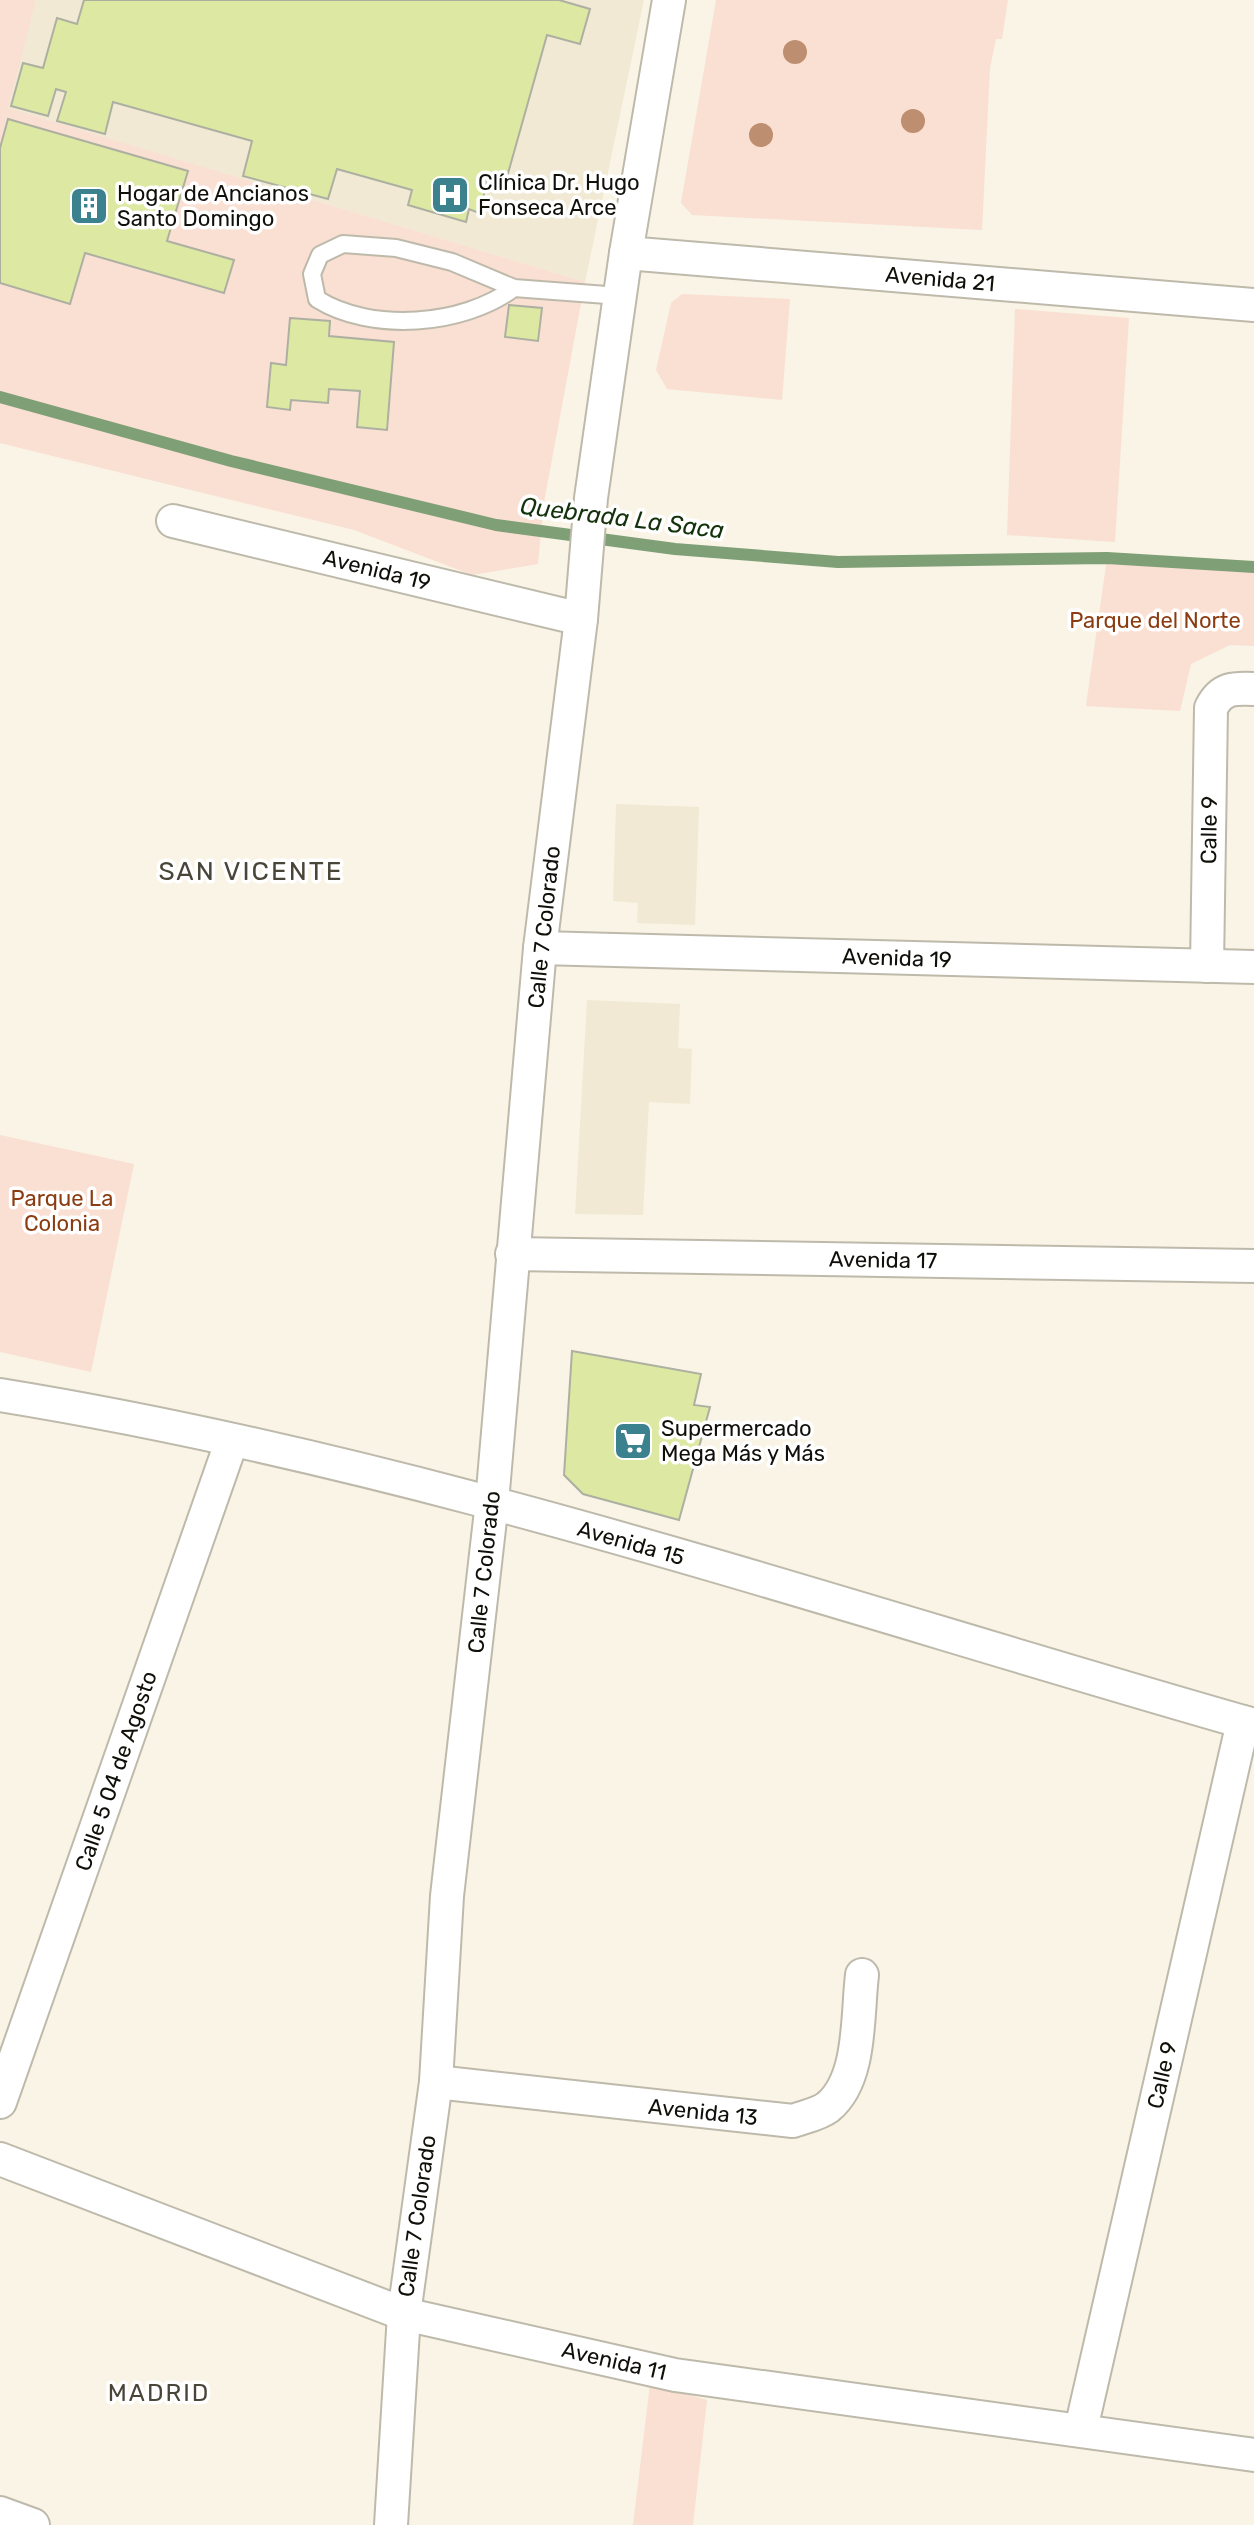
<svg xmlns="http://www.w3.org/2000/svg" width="1254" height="2525" viewBox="0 0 1254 2525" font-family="Rubik,sans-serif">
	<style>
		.built { fill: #f1e9d3 }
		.green { fill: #fadfd3 }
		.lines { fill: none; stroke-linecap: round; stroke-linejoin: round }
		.stream { stroke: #7f9f76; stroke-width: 12 }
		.building { fill: #dde9a3; stroke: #adb0a1; stroke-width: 2 }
		.lane-casing { stroke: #bebaab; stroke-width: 20 }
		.street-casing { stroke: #bebaab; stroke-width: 36 }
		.lane { stroke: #fff; stroke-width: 16 }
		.street { stroke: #fff; stroke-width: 32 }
		.tree { fill: #bd8f70 }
		.labels { text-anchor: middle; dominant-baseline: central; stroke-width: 7; stroke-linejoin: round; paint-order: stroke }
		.poi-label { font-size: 22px; fill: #100f09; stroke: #fff; text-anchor: start }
		.street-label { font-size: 22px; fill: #100f09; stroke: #fff }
		.park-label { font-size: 22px; fill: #8c3c11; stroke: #fff }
		.water-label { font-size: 24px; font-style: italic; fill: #13310b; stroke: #fff }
		.neighbourhood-label { font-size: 24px; letter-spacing: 2px; fill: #494538; stroke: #fff }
		.quarter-label { font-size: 26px; letter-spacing: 2px; fill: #494538; stroke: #fff }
	</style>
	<rect width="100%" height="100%" fill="#f9f4e5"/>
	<!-- built -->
	<g class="built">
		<path d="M36,0H644L585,282L7,108Z"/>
		<path d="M616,804L699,807L695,925L637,923L638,903L613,901Z"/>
		<path d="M587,1000L680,1004L678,1048L692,1049L690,1104L649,1102L643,1215L575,1214Z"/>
	</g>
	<!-- green -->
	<g class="green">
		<path d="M0,0H36L8,108L585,282L544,502L538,564L472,575L354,530L0,443Z"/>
		<path d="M716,0H1008L1002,39H996L990,68L982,230L692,215L681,203Z"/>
		<path d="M682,294L790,299L782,400L667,389L656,370L671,303Z"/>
		<path d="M1015,309L1129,318L1115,542L1007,535Z"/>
		<path d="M1107,558L1254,567V646L1230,645L1191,664L1180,711L1086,706Z"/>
		<path d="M0,1135L134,1164L91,1372L0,1352Z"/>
		<path d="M650,2384L707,2400L693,2525H633Z"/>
	</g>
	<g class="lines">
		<!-- stream -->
		<path class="stream" d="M0,397L231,461L496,525L675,549L838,562L1107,558L1254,567"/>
	</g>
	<!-- building -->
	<g class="building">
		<path d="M84,0H559L590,9L580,44L547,35L505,184L488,179L479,213L469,209L466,222L408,205L412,190L337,169L328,199L243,176L252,141L113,102L105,134L57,121L66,92L56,89L48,116L11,106L23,63L43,68L57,18L77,24Z"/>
		<path d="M8,119L188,171L167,241L234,260L224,293L85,253L70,304L0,283V148Z"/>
		<path d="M509,305L542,308L538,341L505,337Z"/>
		<path d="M290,318L330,321L329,336L394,342L387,430L357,427L360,391L329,389L328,403L291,400L290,410L267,407L271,363L286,365Z"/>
		<path d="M572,1351L701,1374L694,1405L710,1407L679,1520L583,1494L564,1475Z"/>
	</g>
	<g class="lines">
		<!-- lane casing -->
		<g class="lane-casing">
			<path id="lane" d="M514,288C463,326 371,333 317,299L312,274L320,255L343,244L396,248L452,262L514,288L620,296"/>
		</g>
		<!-- street casing -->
		<g class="street-casing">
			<g id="street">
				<path d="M626,253L1254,305"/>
				<path d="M173,521L581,619"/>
				<path d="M540,948L1254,967"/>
				<path d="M1207,966L1211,708C1221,688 1233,688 1254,689"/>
				<path d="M512,1254L1254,1266"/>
				<path d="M0,1395C427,1464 839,1607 1254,1725"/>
				<path d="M436,2082L793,2121C804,2117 819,2114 828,2107C862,2079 857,2015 862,1975"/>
				<path d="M0,2102L232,1440"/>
				<path d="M0,2159L404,2314L675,2375L1254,2455"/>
				<path d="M1081,2429L1243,1722"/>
				<path d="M0,2513L33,2525"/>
				<path d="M391,2525L404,2314L436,2082L447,1896L492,1502L540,948L581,619L591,498L626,253L669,0"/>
			</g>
		</g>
		<!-- lane -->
		<use href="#lane" class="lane"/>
		<!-- street -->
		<use href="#street" class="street"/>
	</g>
	<!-- trees -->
	<g class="tree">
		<circle cx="795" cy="52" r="12"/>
		<circle cx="913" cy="121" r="12"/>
		<circle cx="761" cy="135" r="12"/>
	</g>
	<!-- icons -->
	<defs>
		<g id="hospital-square" transform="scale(2)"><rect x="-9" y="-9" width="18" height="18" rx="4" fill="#3c818e" stroke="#fff"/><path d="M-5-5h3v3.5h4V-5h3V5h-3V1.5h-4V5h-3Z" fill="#fff"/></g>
		<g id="building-square" transform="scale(2)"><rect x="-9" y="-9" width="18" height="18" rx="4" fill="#3c818e" stroke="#fff"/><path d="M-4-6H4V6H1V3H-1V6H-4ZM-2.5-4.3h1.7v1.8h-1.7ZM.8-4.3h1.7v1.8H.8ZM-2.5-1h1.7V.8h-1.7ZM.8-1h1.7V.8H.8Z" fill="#fff"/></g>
		<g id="supermarket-square" transform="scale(2)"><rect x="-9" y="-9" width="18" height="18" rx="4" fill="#3c818e" stroke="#fff"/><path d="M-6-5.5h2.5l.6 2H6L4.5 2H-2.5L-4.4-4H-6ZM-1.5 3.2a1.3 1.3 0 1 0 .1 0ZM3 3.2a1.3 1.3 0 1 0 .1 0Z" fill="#fff"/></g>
	</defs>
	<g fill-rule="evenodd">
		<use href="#hospital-square" x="450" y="195"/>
		<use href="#building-square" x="89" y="206"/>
		<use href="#supermarket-square" x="633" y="1441"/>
	</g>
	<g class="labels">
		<!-- poi labels -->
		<g class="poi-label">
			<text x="478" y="182">Clínica Dr. Hugo<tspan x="478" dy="25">Fonseca Arce</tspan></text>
			<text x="117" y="193">Hogar de Ancianos<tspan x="117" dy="25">Santo Domingo</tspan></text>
			<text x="661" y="1428">Supermercado<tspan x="661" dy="25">Mega Más y Más</tspan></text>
		</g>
		<!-- street labels -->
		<g class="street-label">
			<text transform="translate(940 279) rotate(5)">Avenida 21</text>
			<text transform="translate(377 570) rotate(14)">Avenida 19</text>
			<text transform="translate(1209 830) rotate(-89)">Calle 9</text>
			<text transform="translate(544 927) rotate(-84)">Calle 7 Colorado</text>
			<text transform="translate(897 958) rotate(2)">Avenida 19</text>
			<text transform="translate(883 1260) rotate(1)">Avenida 17</text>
			<text transform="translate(631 1543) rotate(16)">Avenida 15</text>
			<text transform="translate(484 1572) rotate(-84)">Calle 7 Colorado</text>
			<text transform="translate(116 1771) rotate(-71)">Calle 5 04 de Agosto</text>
			<text transform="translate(1162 2075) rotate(-77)">Calle 9</text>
			<text transform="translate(703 2112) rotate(6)">Avenida 13</text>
			<text transform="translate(417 2216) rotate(-82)">Calle 7 Colorado</text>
			<text transform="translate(614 2361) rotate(13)">Avenida 11</text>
		</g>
		<!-- park labels -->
		<g class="park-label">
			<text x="1155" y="620">Parque del Norte</text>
			<text x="62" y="1198">Parque La<tspan x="62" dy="25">Colonia</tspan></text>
		</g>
		<!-- water labels -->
		<g class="water-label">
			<text transform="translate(622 518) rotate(7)">Quebrada La Saca</text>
		</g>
		<!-- neighbourhood labels -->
		<g class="neighbourhood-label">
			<text x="159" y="2393">MADRID</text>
		</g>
		<!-- quarter labels -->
		<g class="quarter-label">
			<text x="251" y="871">SAN VICENTE</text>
		</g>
	</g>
</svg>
